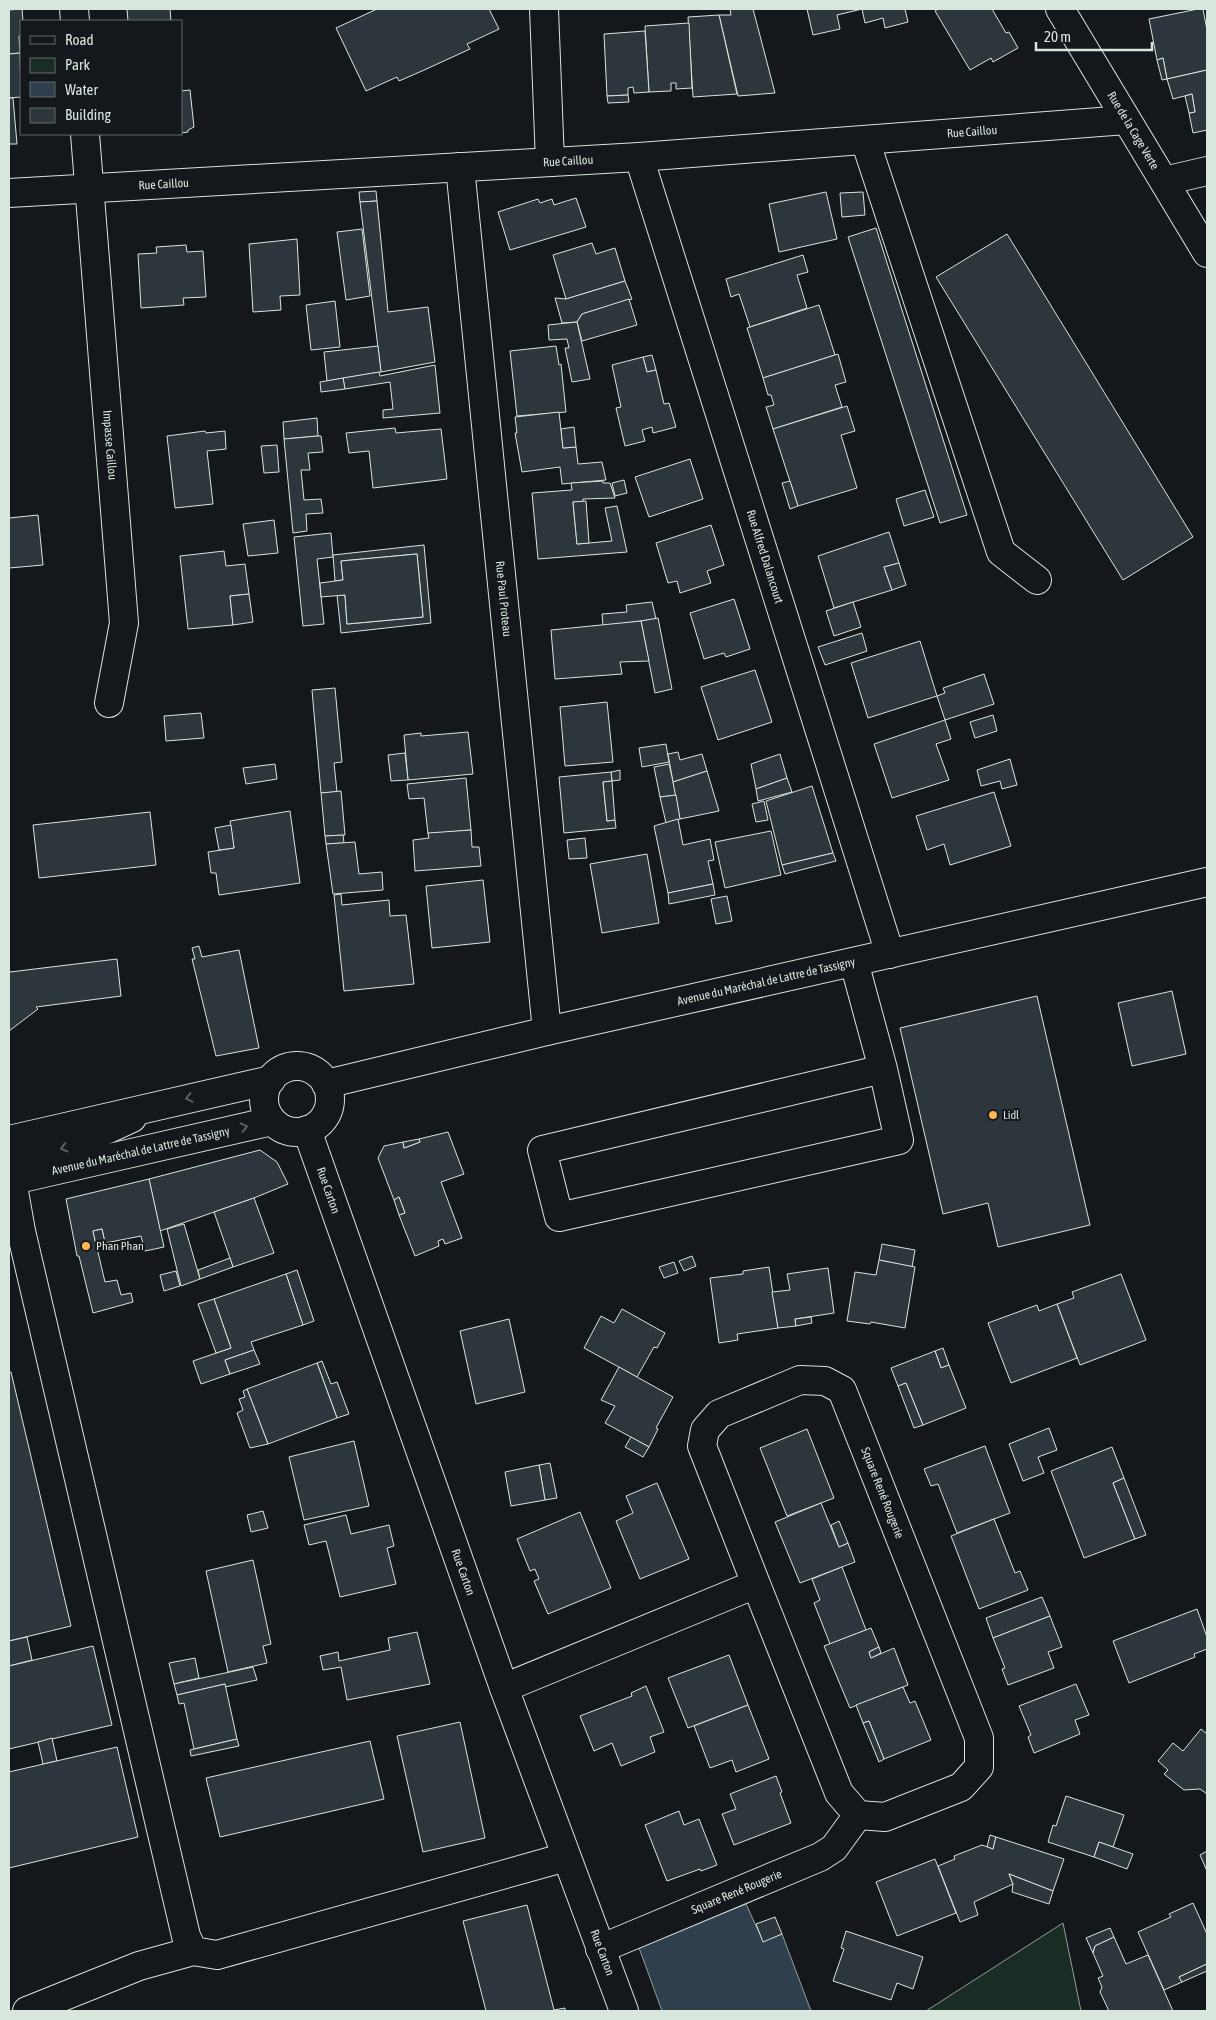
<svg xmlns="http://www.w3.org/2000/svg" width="1216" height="2020" viewBox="0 0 1216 2020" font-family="'Asap Condensed',sans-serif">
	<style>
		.green { fill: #1a2d24; stroke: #939e99 }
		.water { fill: #2f3f4d; stroke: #939e99 }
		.building { fill: #2c363c; stroke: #d8e6dc }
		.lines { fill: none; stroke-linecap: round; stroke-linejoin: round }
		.minor-casing { stroke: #d8e6dc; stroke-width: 30 }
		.major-casing { stroke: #d8e6dc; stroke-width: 30 }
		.minor { stroke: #14181c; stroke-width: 28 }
		.major { stroke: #14181c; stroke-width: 28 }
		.oneway { stroke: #59605f }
		.poi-dot { fill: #ffb74d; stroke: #14181c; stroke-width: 2 }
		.labels { text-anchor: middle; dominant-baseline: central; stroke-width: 4; stroke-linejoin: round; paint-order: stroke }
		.street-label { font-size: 12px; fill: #d8e6dc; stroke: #14181c }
		.poi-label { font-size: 12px; fill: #d8e6dc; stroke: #14181c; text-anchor: start }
	</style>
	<rect width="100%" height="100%" fill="#14181c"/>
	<!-- green -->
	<path class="green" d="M1063,1923L1081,2011H926Z"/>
	<!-- water -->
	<path class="water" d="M746,1904L763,1941L782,1934L811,2011H662L638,1945Z"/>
	<!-- building -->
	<g class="building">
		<path d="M22,9L23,21H21V36H19L20,53L9,54V10Z"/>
		<path d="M127,9H170L171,21H128Z"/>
		<path d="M377,9H489L499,29L467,44L470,49L422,71L399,81L397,77L366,91L336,28Z"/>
		<path d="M730,9H753L775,93L738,96L719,15H731Z"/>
		<path d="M807,9H905L908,22L885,28L883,18L865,23L862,9L837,15L840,29L813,35Z"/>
		<path d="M938,9H992L1006,33L1009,32L1018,48L993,62L991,58L970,70L935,11Z"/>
		<path d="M1198,9H1203L1207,30V70L1167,79L1163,58L1157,60L1149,19Z"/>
		<path d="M719,15L737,94L693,97L688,17Z"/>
		<path d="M689,23L692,88L676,89V83H671V91L649,92L645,26Z"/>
		<path d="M645,31L649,92L634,93L633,87L628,88V95L607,96L604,34Z"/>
		<path d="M20,53L21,97L9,98V54Z"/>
		<path d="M1163,58L1167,79L1162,80L1157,60Z"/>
		<path d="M1207,70V130L1193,133L1189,113L1195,112L1192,94L1173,99L1167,79Z"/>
		<path d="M190,90L194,127L188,130V132L181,133V91Z"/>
		<path d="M1192,94L1195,112L1189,113L1185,96Z"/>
		<path d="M628,95L629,102L608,103L607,96Z"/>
		<path d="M13,98L17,144H9V98Z"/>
		<path d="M376,191L377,201L360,202L359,192Z"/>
		<path d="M826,192L837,239L779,252L769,204Z"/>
		<path d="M863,192L865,215L842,217L840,193Z"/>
		<path d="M576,198L586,227L510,250L498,212L538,199L540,203L552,199L554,205Z"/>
		<path d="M377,201L388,312L428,307L435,362L381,372L360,202Z"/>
		<path d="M876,228L967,515L940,523L848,237Z"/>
		<path d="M362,229L370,296L346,300L337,232Z"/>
		<path d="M1007,234L1193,537L1123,580L936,277Z"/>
		<path d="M297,239L300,295L280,296L281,310L253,312L249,244Z"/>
		<path d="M592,243L596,254L615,248L625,281L566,299L553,255Z"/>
		<path d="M186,245L187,252L203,251L206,297L183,298L184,305L141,308L138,254L157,253L156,247Z"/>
		<path d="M803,255L808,272L797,275L807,308L750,327L739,294L731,297L726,279Z"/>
		<path d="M625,281L632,299L582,314L577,322L562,323L555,298L566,299Z"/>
		<path d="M629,299L637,325L582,341L577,322L582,314Z"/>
		<path d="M335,301L340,347L311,350L306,305Z"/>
		<path d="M819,305L835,355L763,378L747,328Z"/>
		<path d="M577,322L590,379L572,382L565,348H569L567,339L549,340L548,325Z"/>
		<path d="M378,346L381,372L327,381L324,352Z"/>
		<path d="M556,346L559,365L561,364L566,412L517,416L510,351Z"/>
		<path d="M838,354L846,382L835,385L842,407L773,429L766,407L774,405L771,395H768L763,378Z"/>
		<path d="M652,355L656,370L647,372L643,357Z"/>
		<path d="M643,357L647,372L656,370L664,404L669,403L676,427L653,433L652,427L642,430L645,441L625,446L616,408L621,407L612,365Z"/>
		<path d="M435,365L440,413L383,418V410L393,409L390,382L345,389L343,378L379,372L380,376Z"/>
		<path d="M343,378L345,389L321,392L320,382Z"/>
		<path d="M847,406L855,431L841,435L857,488L798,506L773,429Z"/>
		<path d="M559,412L563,448L576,447L578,464L602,462L606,480L562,484L560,467L522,472L515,433H517L515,417Z"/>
		<path d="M317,418L318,436L284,439L283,422Z"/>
		<path d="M574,427L576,447L563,448L561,429Z"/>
		<path d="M395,428L396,433L441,429L447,479L373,488L369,451L349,453L346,433Z"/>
		<path d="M205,431L206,433L225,431L226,449L207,451L213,504L175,508L167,436Z"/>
		<path d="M318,436H321L323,452L308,453L310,470H301L304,500L321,499L323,513L306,514L307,531L293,533L284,439Z"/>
		<path d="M277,445L279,472L264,473L261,446Z"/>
		<path d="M690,459L703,499L649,517L635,477Z"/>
		<path d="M624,480L627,493L615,496L612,483Z"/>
		<path d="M603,481V483H610L615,498L583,499V502H573L577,544L612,541L605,508L617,506L627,552L538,559L532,493L572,490L571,483Z"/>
		<path d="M790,481L798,506L790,509L782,483Z"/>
		<path d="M925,490L934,517L904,526L896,499Z"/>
		<path d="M586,501L589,543L577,544L573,502Z"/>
		<path d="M38,515L43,565L9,568V518Z"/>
		<path d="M274,520L278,553L248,556L243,524Z"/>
		<path d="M711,525L724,565L707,571L711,583L680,593L677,581L668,583L656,543Z"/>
		<path d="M889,532L899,563L884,567L892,590L834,608L818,556Z"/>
		<path d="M331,533L333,557L317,559L324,624L303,626L294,537Z"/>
		<path d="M424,545L431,623L341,633L337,595H345L347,624L423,617L417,554L341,561L343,580L335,581L333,555Z"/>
		<path d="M224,551L226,566L245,564L249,594L230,596L233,625L188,629L180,556Z"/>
		<path d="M417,554L423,617L347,624L345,595L321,597L320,583L343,580L341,561Z"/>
		<path d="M899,563L906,585L892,590L884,567Z"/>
		<path d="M249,594L253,622L233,625L230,596Z"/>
		<path d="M734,599L750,649L726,657L724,653L704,659L690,613Z"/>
		<path d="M652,602L656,619L603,626L602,614L627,612L626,605Z"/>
		<path d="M853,602L861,627L834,636L826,611Z"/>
		<path d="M658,618L672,689L655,693L641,621Z"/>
		<path d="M641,621L649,661L620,662L622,674L555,679L551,630Z"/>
		<path d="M862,633L867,651L825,665L818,647Z"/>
		<path d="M920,641L937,696L868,718L851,663Z"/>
		<path d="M755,670L772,722L718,740L701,687Z"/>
		<path d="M984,674L994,704L945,720L937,696L945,693L943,688Z"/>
		<path d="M335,688L342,762L334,763L337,792L321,793L312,690Z"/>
		<path d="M607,702L613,762L565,766L560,707Z"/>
		<path d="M201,713L204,738L166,741L164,716Z"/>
		<path d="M993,715L997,731L975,738L970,722Z"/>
		<path d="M945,720L951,739L936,744L949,780L892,798L874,744Z"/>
		<path d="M468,732L473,774L408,780L404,735L421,733V736Z"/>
		<path d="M666,744L669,762L642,767L639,748Z"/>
		<path d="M678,752L680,760L702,754L707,771L673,782L668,754Z"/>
		<path d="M405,753L408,780L391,781L388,755Z"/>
		<path d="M780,754L787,778L756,789L751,764Z"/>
		<path d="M1010,759L1017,785L1002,789L1000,781L981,786L977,770Z"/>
		<path d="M275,764L277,779L246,784L243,768Z"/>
		<path d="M669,764L676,795L660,797L654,767Z"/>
		<path d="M620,770V780L612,781L611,772Z"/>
		<path d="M707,771L719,811L680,819L673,782Z"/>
		<path d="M611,772L612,781L603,782L607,821L615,820L616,828L564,833L559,777Z"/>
		<path d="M466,778L471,830L428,834L424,798L409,799L407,784Z"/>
		<path d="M787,778L792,792L758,801L756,789Z"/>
		<path d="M612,781L615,820L607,821L603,782Z"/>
		<path d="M812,786L833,853L782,865L766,801Z"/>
		<path d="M341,791L345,835L325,836L321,793Z"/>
		<path d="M994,792L1011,846L950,865L944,844L927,850L916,816Z"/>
		<path d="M676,795L680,819L666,823L660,797Z"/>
		<path d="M764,801L768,820L756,822L752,804Z"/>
		<path d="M290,811L300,883L219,895L216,873H211L208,852L234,848L230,821Z"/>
		<path d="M150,812L156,865L39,878L33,825Z"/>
		<path d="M678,819L683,845L710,839L714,860L708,861L713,884L668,893L654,826Z"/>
		<path d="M231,825L234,848L219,850L215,828Z"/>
		<path d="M471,830L472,847H479L481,866L415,871L413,840L429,838L428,833Z"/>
		<path d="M771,831L781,875L725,888L715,842Z"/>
		<path d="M343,835L344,843L326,844L325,836Z"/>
		<path d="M585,838L587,858L569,859L567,840Z"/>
		<path d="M355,842L359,874L382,872L383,890L333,894L326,844Z"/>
		<path d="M833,853L836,861L785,874L782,865Z"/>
		<path d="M647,854L659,923L602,933L590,864Z"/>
		<path d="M483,880L490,942L432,948L426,886Z"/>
		<path d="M713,884L715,895L669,904L668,893Z"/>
		<path d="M341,894L342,905L389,900L390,916L406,915L414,984L344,991L334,895Z"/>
		<path d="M727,896L732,921L716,924L711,899Z"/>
		<path d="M199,946L202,957L239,950L259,1048L216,1056L192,959H195L192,948Z"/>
		<path d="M117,959L121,996L36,1007L38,1009L9,1031V970L10,972Z"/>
		<path d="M1172,991L1186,1054L1132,1066L1118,1003Z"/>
		<path d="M1037,996L1090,1225L998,1247L988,1203L943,1214L900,1028Z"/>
		<path d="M448,1132L464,1174L441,1182L462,1238L445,1244L443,1239L438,1241L439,1246L415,1256L399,1215L405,1213L399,1197L394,1200L378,1158L384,1146L403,1142L404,1148L420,1142L419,1139Z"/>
		<path d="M419,1139L420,1142L404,1148L403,1142Z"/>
		<path d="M260,1150L277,1162L288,1184L254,1198L160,1231L149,1179Z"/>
		<path d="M149,1179L164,1247L145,1251L141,1236L105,1243L102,1229L93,1231L105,1282L117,1280L121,1295L131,1293L133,1302L93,1313L79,1256H77L66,1199Z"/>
		<path d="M399,1197L405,1213L399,1215L394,1200Z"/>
		<path d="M254,1198L274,1253L233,1267L214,1212Z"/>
		<path d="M184,1224L200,1279L181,1286L167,1229Z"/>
		<path d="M102,1229L105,1243L96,1245L93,1231Z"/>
		<path d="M882,1244L915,1250L912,1267L879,1260Z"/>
		<path d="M692,1256L696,1266L684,1271L679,1261Z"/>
		<path d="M230,1258L233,1267L200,1279L198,1270Z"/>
		<path d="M879,1260L915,1267L905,1328L871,1322L870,1324L847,1321L855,1272L876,1275Z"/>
		<path d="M674,1262L678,1273L664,1278L659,1267Z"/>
		<path d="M769,1267L778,1328L737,1334L738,1340L719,1343L710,1278L743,1274V1271Z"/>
		<path d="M828,1268L834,1313L795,1319L796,1326L778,1328L772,1292L790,1290L787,1274Z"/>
		<path d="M297,1270L314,1321L303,1325L286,1274Z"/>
		<path d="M176,1271L180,1286L164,1291L160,1275Z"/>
		<path d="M286,1274L303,1325L251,1342L254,1350L225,1360L230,1374L201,1384L193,1361L231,1348L214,1299Z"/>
		<path d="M1121,1274L1146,1340L1080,1365L1057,1304L1074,1298L1072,1292Z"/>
		<path d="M214,1299L231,1348L216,1353L198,1304Z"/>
		<path d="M1057,1304L1077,1358L1011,1383L988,1323L1037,1305L1039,1311Z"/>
		<path d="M622,1309L665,1333L657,1348L654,1347L637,1377L584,1348L601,1316L614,1323Z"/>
		<path d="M811,1317L812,1323L796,1326L795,1319Z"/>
		<path d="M509,1319L525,1392L476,1404L460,1331Z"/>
		<path d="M943,1348L949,1365L941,1368L935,1351Z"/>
		<path d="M254,1350L260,1364L230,1374L225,1360Z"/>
		<path d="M935,1351L941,1368L949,1365L966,1408L923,1425L906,1383L898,1386L891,1368Z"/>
		<path d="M322,1361L331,1384L337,1382L349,1414L337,1418L317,1363Z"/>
		<path d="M317,1363L337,1418L268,1444L247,1389Z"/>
		<path d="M619,1367L673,1397L656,1428L658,1429L649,1447L605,1423L615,1406L601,1400Z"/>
		<path d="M9,1372H11L71,1626L9,1641Z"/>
		<path d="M906,1383L923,1425L914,1428L898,1386Z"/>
		<path d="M247,1389L268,1444L250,1448L237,1413L243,1410L239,1399L245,1397L243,1391Z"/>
		<path d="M1049,1428L1057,1450L1038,1457L1044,1473L1023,1481L1009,1444Z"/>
		<path d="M807,1429L834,1498L787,1516L760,1448Z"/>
		<path d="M631,1437L649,1447L643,1457L625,1447Z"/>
		<path d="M354,1441L369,1506L304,1520L289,1457Z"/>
		<path d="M985,1446L1010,1513L957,1533L938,1484L931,1486L924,1469Z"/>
		<path d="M1112,1447L1124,1478L1113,1483L1135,1539L1084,1558L1051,1471Z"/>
		<path d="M550,1463L557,1498L545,1500L539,1465Z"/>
		<path d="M539,1465L545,1500L511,1506L505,1472Z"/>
		<path d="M1124,1478L1146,1535L1135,1539L1113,1483Z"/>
		<path d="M657,1483L689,1559L640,1579L616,1521L633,1513L626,1496Z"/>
		<path d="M821,1503L839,1547L848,1543L855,1562L800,1583L775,1522Z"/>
		<path d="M263,1511L268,1528L251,1532L247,1515Z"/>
		<path d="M580,1512L611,1588L548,1614L534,1581L539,1579L535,1569L530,1571L517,1539Z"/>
		<path d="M346,1515L351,1534L389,1525L394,1546L387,1548L396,1584L340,1597L326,1541L309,1545L304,1525Z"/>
		<path d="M994,1519L1015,1573L1020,1571L1028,1590L979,1609L951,1536Z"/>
		<path d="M839,1521L848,1543L839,1547L831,1525Z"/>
		<path d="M253,1560L271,1644L263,1646L267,1663L228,1672L206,1571Z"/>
		<path d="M842,1567L866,1630L830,1644L814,1603L820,1600L812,1579Z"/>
		<path d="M1042,1597L1050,1616L993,1638L986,1618Z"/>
		<path d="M1197,1609L1207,1637V1649L1194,1654L1195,1657L1129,1683L1113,1641Z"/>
		<path d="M1050,1616L1062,1647L1048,1652L1054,1668L1008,1685L1002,1669L1005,1668L993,1638Z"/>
		<path d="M871,1628L879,1647L869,1652L871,1658L894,1648L908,1685L850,1708L824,1646Z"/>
		<path d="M417,1632L430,1684L347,1700L341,1667L323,1670L320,1656L338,1652L339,1661L390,1650L388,1638Z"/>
		<path d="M27,1637L32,1660L9,1666V1641Z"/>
		<path d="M93,1646L112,1725L9,1749V1666Z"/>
		<path d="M879,1647L881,1653L871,1658L869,1652Z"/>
		<path d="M729,1655L748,1705L688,1728L668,1678Z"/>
		<path d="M195,1658L199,1678L174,1684L169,1663Z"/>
		<path d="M253,1667L257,1680L225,1687V1684L177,1695L174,1684Z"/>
		<path d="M225,1684L237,1739L194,1749L184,1703L179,1704L177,1695Z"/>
		<path d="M1076,1684L1089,1715L1075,1720L1080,1734L1034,1753L1028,1737L1031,1735L1019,1706Z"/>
		<path d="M646,1686L664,1732L650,1737L655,1752L621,1766L612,1743L594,1751L580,1716L632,1696L631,1693Z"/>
		<path d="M903,1687L910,1703L915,1701L931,1740L884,1759L869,1721L863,1723L856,1705Z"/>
		<path d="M748,1705L769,1759L736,1772L732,1760L710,1768L694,1726Z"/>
		<path d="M869,1721L884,1759L879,1762L863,1723Z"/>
		<path d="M460,1722L485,1838L423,1852L397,1736Z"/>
		<path d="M1201,1729L1207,1734V1794L1200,1789L1184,1790L1164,1774L1168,1770L1158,1761L1173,1743L1183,1751Z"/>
		<path d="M52,1738L57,1761L43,1764L38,1742Z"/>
		<path d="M237,1739L239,1746L191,1756L190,1750Z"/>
		<path d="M370,1741L384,1799L220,1837L206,1778Z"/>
		<path d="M117,1747L138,1837L9,1868V1772Z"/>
		<path d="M776,1776L782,1792L780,1793L791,1823L734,1845L722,1814L736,1809L730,1794Z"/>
		<path d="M1066,1796L1124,1815L1113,1847L1099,1842L1094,1857L1048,1842L1053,1825L1056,1826Z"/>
		<path d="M679,1811L684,1825L699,1819L717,1865L701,1871L700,1869L667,1881L645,1825Z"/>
		<path d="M990,1835L996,1837L993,1849L987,1847Z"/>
		<path d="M996,1837L1064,1859L1053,1891L1009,1874L1013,1884L974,1902L978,1915L960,1922L938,1866L955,1859L954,1856L982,1845L993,1849Z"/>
		<path d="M1099,1842L1133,1854L1127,1869L1094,1857Z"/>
		<path d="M1207,1851V1871L1200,1855Z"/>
		<path d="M935,1859L956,1913L897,1936L876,1882Z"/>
		<path d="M1009,1874L1053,1891L1049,1904L1012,1892L1013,1884Z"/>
		<path d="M1193,1903L1207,1934V1964L1179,1977L1182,1982L1164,1990L1138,1932L1171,1917L1169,1914Z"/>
		<path d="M527,1905L554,2010L565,2008V2011H486L463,1921Z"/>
		<path d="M775,1917L782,1934L763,1942L756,1924Z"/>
		<path d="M1110,1928L1114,1937L1095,1946L1093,1953L1086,1938Z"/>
		<path d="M846,1931L923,1957L913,1989L897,1983L891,2000L833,1981L844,1949L841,1948Z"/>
		<path d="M1114,1937L1126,1964L1148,1955L1173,2011H1109L1100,1992L1102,1987L1098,1978L1103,1976L1093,1953L1095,1946Z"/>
		<path d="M1207,1964V1971L1182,1982L1179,1977Z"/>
	</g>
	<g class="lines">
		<!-- minor casing -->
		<g class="minor-casing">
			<g id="minor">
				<path d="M74,9L75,21"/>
				<path d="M544,9L550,162"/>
				<path id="s1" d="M1060,9L1207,253"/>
				<path id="s2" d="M85,134L124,623L109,703"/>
				<path d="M865,140L1001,552L1037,580"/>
				<path id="s3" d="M639,157L890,954"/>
				<path id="s4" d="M460,167L547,1031"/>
				<path d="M1164,181L1207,171"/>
				<path id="s5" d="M9,193L639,157L1126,120"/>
				<path d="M854,962L883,1069L542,1150L559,1217L899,1140L883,1069"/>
				<path id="s6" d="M307,1130L504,1688L624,2011"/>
				<path d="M9,1161L69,1147L132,1118"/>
				<path d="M12,1180L21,1231L186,1936L193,1951L217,1955L566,1857"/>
				<path id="s7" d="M504,1688L756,1584L702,1446L705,1430L719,1414L800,1380L825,1381L842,1390L979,1738V1767L961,1787L885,1817L858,1815L839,1793L756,1584"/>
				<path id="s8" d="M600,1949L820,1857L834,1848L858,1815"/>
				<path d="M27,2011L139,1966L193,1951"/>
			</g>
		</g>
		<!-- major casing -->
		<g class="major-casing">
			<g id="major">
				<circle cx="297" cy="1099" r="33"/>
				<path id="s9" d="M326,1084L547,1031L1207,882"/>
				<path d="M9,1140L271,1080"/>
				<path id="s10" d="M9,1181L272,1121"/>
			</g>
		</g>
		<!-- minor -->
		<use href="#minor" class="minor"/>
		<!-- major -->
		<use href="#major" class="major"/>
	</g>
	<!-- one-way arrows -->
	<defs><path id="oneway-chevron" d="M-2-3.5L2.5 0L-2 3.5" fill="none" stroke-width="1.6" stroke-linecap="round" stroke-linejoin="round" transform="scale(1.25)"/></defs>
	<g class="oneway">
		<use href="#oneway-chevron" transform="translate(189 1098) rotate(167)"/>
		<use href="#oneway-chevron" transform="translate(244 1127) rotate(-13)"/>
		<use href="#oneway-chevron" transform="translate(64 1148) rotate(164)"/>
	</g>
	<!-- markers -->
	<g class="poi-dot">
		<circle cx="993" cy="1115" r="5"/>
		<circle cx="86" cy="1246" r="5"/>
	</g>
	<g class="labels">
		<!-- street labels -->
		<g class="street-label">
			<text stroke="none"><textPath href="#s1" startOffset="142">Rue de la Cage Verte</textPath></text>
			<text stroke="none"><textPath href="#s5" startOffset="965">Rue Caillou</textPath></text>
			<text stroke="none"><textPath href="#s5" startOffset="560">Rue Caillou</textPath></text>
			<text stroke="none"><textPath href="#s5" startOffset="155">Rue Caillou</textPath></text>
			<text stroke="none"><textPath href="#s2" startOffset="312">Impasse Caillou</textPath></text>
			<text stroke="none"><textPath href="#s3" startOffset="419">Rue Alfred Dalancourt</textPath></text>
			<text stroke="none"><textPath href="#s4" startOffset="434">Rue Paul Proteau</textPath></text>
			<text stroke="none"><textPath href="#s9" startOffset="452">Avenue du Maréchal de Lattre de Tassigny</textPath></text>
			<text stroke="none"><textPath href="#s10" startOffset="135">Avenue du Maréchal de Lattre de Tassigny</textPath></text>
			<text stroke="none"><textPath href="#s6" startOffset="64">Rue Carton</textPath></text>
			<text stroke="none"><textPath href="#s7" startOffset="701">Square René Rougerie</textPath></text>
			<text stroke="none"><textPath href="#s6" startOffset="469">Rue Carton</textPath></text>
			<text stroke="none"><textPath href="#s8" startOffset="148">Square René Rougerie</textPath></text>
			<text stroke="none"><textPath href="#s6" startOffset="874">Rue Carton</textPath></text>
		</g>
		<!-- poi labels -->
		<g class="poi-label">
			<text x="1003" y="1115">Lidl</text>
			<text x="96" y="1246">Phan Phan</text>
		</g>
	</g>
	<!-- border -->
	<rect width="1216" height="2020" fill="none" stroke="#d8e6dc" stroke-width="20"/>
	<!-- legend -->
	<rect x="20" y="20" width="162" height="115" fill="#14181c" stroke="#626a69"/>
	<rect x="30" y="36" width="25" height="8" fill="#14181c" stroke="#626a69"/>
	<text x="65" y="45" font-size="15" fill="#d8e6dc">Road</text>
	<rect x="30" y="58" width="25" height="15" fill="#1a2d24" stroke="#626a69"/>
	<text x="65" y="70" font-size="15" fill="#d8e6dc">Park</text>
	<rect x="30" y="82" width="25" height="15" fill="#2f3f4d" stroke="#626a69"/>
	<text x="65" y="95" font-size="15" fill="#d8e6dc">Water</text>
	<rect x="30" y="108" width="25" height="15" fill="#2c363c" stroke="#626a69"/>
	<text x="65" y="120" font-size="15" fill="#d8e6dc">Building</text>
	<!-- scale -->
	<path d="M1036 42v8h116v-8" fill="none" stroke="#d8e6dc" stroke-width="2.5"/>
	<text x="1044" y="42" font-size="15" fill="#d8e6dc" stroke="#14181c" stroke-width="4" paint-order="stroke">20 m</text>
</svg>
